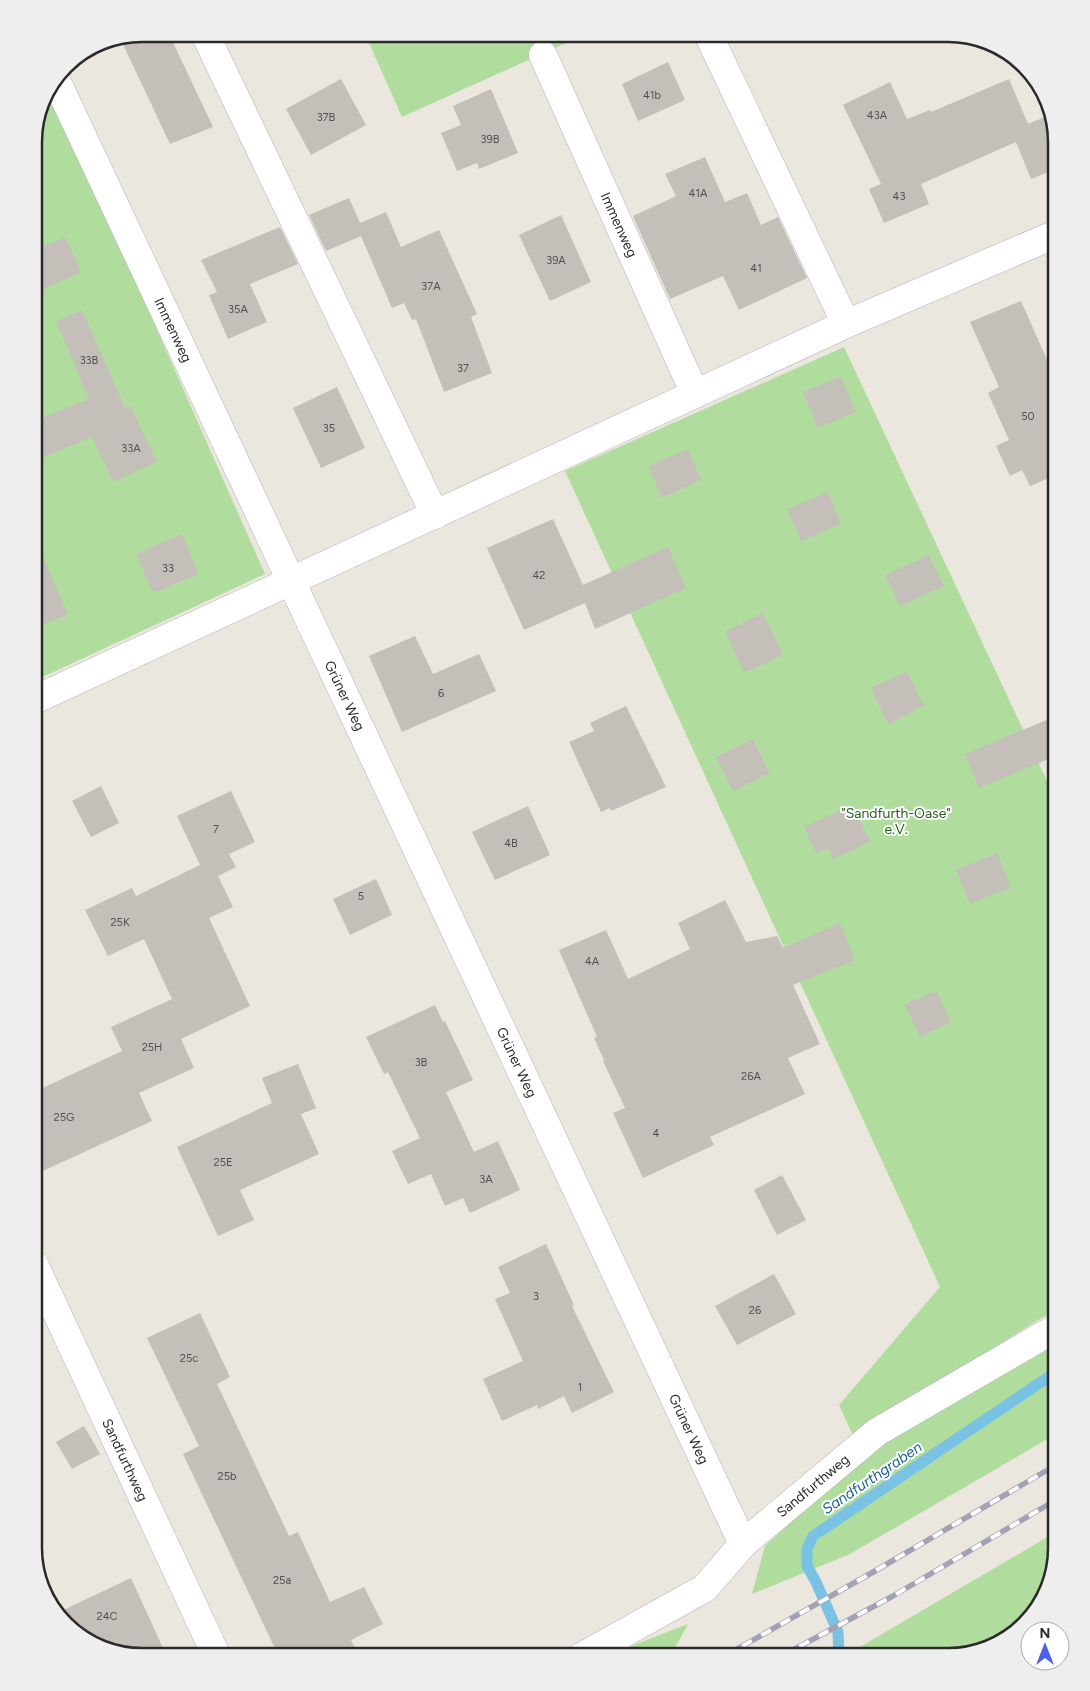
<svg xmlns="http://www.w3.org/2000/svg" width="1090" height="1691" viewBox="0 0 1090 1691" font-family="Figtree,sans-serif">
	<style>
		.green { fill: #b0dd9e }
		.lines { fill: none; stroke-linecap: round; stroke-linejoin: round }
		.stream { stroke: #79c2e4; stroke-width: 11 }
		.building { fill: #c4c0b9 }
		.minor-casing { stroke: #b1b3bd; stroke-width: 29 }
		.minor { stroke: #fff; stroke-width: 28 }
		.rail-casing { stroke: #a1a2b3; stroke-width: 5.5 }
		.rail { stroke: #fff; stroke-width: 4; stroke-dasharray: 11; stroke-linecap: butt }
		.labels { text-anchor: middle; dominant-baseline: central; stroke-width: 4; stroke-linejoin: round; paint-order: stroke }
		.number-label { font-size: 11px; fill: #50504e }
		.street-label { font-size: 14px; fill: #2a2a2a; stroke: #fff }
		.park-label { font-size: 14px; fill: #2a6120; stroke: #fff }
		.water-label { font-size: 15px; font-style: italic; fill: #186190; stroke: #fff }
		.rim { fill: none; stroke: #2a2a2a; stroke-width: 2.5 }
	</style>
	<rect width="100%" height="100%" fill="#ebe6de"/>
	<!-- green -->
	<g class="green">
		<path d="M365,34H586L402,117Z"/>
		<path d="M50,88L265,574L34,681V136L45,95Z"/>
		<path d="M844,347L1056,800V1309L853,1435L839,1405L940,1287L565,471Z"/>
		<path d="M1056,1340V1434L850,1554L752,1594L765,1546L869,1451Z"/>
		<path d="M1056,1532V1548L1041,1603L996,1646L947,1657H843Z"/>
		<path d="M688,1624L670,1657H612L634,1645Z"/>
	</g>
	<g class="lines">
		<!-- stream -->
		<path class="stream" d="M839,1657L838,1632L816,1582L807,1566V1549L813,1536L1056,1372"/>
	</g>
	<!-- building -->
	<g class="building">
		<path d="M143,34H169L213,127L170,144L120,38Z"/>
		<path d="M668,62L685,100L638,121L622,84Z"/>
		<path d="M341,79L366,125L311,155L286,109Z"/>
		<path d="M1009,79L1028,124L1050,115L1056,143V169L1031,179L1016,142L921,184L929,204L884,223L869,189L881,184L843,105L890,82L907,119L930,110L931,112Z"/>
		<path d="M491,89L518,153L479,169L477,163L457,171L441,133L461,125L453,106Z"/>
		<path d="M705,157L725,202L747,193L761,225L778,217L807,278L739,310L723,276L670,299L633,216L676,196L665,174Z"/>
		<path d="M349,198L360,223L386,212L401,247L439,230L477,314L471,317L492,373L444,392L416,319L412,320L404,303L392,308L361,236L326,251L309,215Z"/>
		<path d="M561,215L591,282L550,301L519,235Z"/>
		<path d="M280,227L298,264L250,284L267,322L228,339L209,295L217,292L201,260Z"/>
		<path d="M65,237L81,272L34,294V251Z"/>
		<path d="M1021,301L1056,380V475L1030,486L1022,470L1010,476L996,446L1009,440L988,393L999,387L970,322Z"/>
		<path d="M82,310L125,408L131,406L157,462L113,482L92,437L34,461V421L89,399L56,321Z"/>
		<path d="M841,377L856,412L818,428L803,392Z"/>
		<path d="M337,387L365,448L321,468L293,408Z"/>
		<path d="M688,449L701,480L662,498L648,466Z"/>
		<path d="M828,492L841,524L801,541L787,509Z"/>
		<path d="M553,519L583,585L668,547L686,588L595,629L585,603L524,630L487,548Z"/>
		<path d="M182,534L199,574L153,593L136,554Z"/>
		<path d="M34,537L68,614L34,629Z"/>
		<path d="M929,555L944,586L900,606L885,575Z"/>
		<path d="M763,613L783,655L744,673L725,631Z"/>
		<path d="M415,636L433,674L479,654L496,691L402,732L369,656Z"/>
		<path d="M907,671L924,706L888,724L871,688Z"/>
		<path d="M626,706L666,787L611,811L610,808L601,812L569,742L594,731L590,723Z"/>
		<path d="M1056,716V756L979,788L965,754Z"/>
		<path d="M753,739L770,773L733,791L716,757Z"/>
		<path d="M101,786L119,823L91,837L72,801Z"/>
		<path d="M231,791L255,842L229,854L236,867L218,876L233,907L209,918L250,1006L181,1039L194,1068L139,1093L152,1121L34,1175V1092L122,1051L111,1027L172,999L144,939L108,956L85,910L132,888L136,896L200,865L177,816Z"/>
		<path d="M853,805L870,842L833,859L828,848L816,853L804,827Z"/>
		<path d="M528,806L550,855L495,880L472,832Z"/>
		<path d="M997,853L1011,887L970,904L956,870Z"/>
		<path d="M376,879L392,915L350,935L333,899Z"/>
		<path d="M725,900L746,942L777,936L783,948L840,923L855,960L793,985L820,1044L788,1058L805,1094L710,1137L714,1145L643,1178L613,1113L625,1108L603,1061L604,1060L594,1038L597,1037L559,950L606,930L628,979L690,949L678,923Z"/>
		<path d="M936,990L951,1022L920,1037L905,1005Z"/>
		<path d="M435,1005L443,1022L445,1021L473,1080L446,1092L474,1152L498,1141L520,1190L470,1213L463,1198L445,1206L431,1174L408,1184L392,1151L420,1138L388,1072L384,1074L366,1037Z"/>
		<path d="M298,1064L316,1108L301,1114L319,1154L240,1190L254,1220L218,1236L177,1147L272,1103L262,1078Z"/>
		<path d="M782,1175L806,1220L777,1235L754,1190Z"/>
		<path d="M546,1244L574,1305L572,1306L614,1392L572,1413L564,1396L538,1409L537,1405L502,1421L483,1379L523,1361L495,1299L510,1293L498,1267Z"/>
		<path d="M774,1274L796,1314L737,1345L715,1306Z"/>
		<path d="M200,1313L230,1377L217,1384L289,1536L298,1532L330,1602L364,1587L383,1624L351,1640L359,1657H279L183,1454L199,1446L147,1338Z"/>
		<path d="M84,1426L100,1454L72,1469L56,1442Z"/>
		<path d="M131,1578L167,1657H136L83,1639L59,1612Z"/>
	</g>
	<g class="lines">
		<!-- minor casing -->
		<g class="minor-casing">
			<g id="minor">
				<path d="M205,34L435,515"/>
				<path d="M708,34L846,324"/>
				<path id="s1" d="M543,55L695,394"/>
				<path id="s2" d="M56,80L743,1544"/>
				<path d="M34,700L846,324L1056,234"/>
				<path id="s3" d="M34,1264L217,1657"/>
				<path id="s4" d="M581,1657L705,1588L743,1544L877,1432L1056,1328"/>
			</g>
		</g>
		<!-- minor -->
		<use href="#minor" class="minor"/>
		<!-- rail casing -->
		<g class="rail-casing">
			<g id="rail">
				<path d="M723,1657L875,1571L1056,1465"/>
				<path d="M780,1657L893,1596L1056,1500"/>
			</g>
		</g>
		<!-- rail -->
		<use href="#rail" class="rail"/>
	</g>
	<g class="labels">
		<!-- number labels -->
		<g class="number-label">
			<text x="652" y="95">41b</text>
			<text x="877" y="115">43A</text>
			<text x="326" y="117">37B</text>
			<text x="490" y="139">39B</text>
			<text x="698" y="193">41A</text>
			<text x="899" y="196">43</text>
			<text x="556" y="260">39A</text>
			<text x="756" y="268">41</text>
			<text x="431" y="286">37A</text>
			<text x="238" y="309">35A</text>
			<text x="89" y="360">33B</text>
			<text x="463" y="368">37</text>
			<text x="1028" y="416">50</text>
			<text x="329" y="428">35</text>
			<text x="131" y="448">33A</text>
			<text x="168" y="568">33</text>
			<text x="539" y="575">42</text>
			<text x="441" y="693">6</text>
			<text x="216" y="829">7</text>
			<text x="511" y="843">4B</text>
			<text x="361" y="896">5</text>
			<text x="120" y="922">25K</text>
			<text x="592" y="961">4A</text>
			<text x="152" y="1047">25H</text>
			<text x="421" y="1062">3B</text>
			<text x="751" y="1076">26A</text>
			<text x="64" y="1117">25G</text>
			<text x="656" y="1133">4</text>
			<text x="223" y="1162">25E</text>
			<text x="486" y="1179">3A</text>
			<text x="536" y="1296">3</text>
			<text x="755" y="1310">26</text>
			<text x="189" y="1358">25c</text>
			<text x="580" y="1387">1</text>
			<text x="227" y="1476">25b</text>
			<text x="282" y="1580">25a</text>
			<text x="107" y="1616">24C</text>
		</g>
		<!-- street labels -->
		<g class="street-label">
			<text stroke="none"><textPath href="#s1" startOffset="186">Immenweg</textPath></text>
			<text stroke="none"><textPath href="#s2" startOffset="276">Immenweg</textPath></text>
			<text stroke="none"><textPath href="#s2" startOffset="680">Grüner Weg</textPath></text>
			<text stroke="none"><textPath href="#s2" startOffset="1085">Grüner Weg</textPath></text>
			<text stroke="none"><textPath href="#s2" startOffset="1490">Grüner Weg</textPath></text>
			<text stroke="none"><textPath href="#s3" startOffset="216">Sandfurthweg</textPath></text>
			<text stroke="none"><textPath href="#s4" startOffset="291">Sandfurthweg</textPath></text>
		</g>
		<!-- park labels -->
		<g class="park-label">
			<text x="896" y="813">"Sandfurth-Oase"<tspan x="896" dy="16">e.V.</tspan></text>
		</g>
		<!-- water labels -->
		<g class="water-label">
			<text transform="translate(872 1478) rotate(-34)">Sandfurthgraben</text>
		</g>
	</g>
	<!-- crop -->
	<path d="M0 0H1090V1691H0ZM142 42H948A100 100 0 0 1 1048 142V1548A100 100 0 0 1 948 1648H142A100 100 0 0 1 42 1548V142A100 100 0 0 1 142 42Z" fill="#eee" fill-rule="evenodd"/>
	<path class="rim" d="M142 42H948A100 100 0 0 1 1048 142V1548A100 100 0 0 1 948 1648H142A100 100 0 0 1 42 1548V142A100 100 0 0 1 142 42Z"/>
	<!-- north arrow -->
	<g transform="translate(1045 1646)"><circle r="24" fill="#ffffff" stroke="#aaaaaa"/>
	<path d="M0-4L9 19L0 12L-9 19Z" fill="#4b60eb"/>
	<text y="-8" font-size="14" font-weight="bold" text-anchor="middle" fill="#2a2a2a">N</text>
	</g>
</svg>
